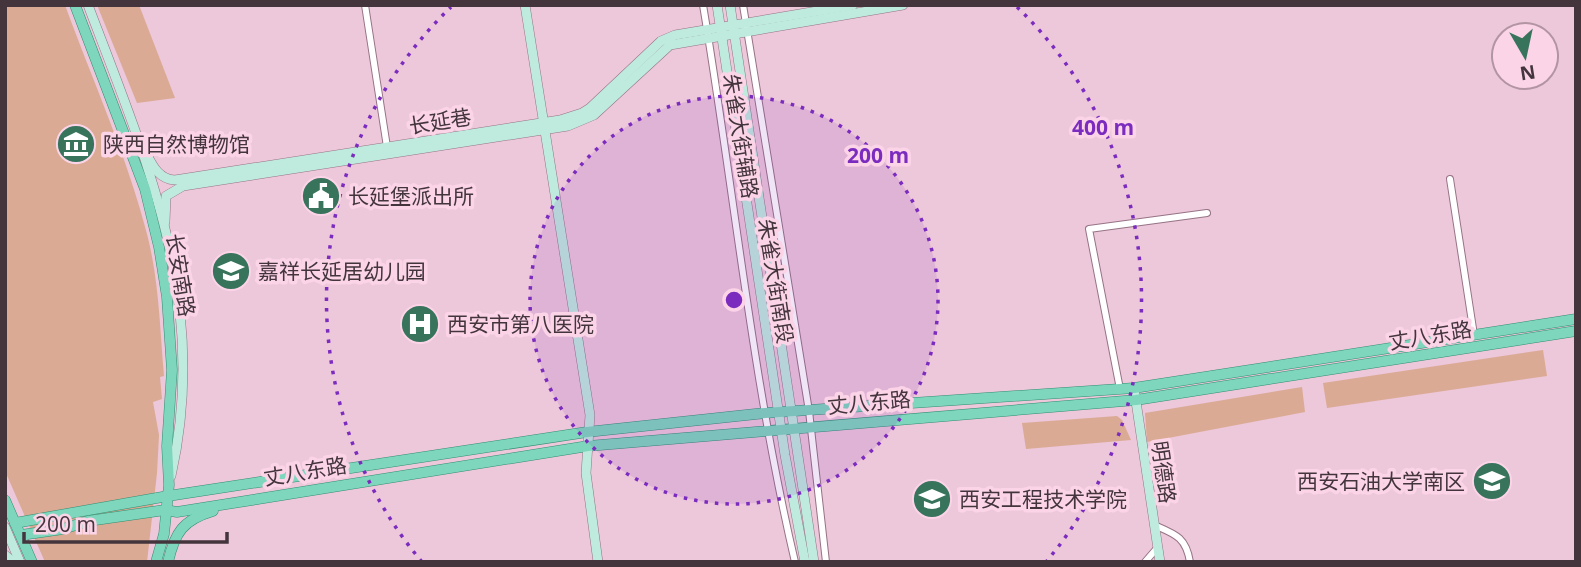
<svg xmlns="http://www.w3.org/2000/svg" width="1581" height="567" viewBox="0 0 1581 567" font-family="'Open Sans','Noto Sans SC',sans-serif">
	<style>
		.green { fill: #daaa94 }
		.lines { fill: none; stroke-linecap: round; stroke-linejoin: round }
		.street-casing { stroke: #967385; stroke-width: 8 }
		.secondary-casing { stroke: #967385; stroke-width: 10 }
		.primary-casing { stroke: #328d72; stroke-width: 11 }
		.street { stroke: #fff; stroke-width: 6 }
		.secondary { stroke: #beebdd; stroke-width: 9 }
		.primary { stroke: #7ed7bc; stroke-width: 10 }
		.ring { fill: none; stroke: #7b2cbf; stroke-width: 3.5; stroke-dasharray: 3.5 7 }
		.labels { text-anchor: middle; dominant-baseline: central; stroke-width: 7; stroke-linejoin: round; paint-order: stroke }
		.street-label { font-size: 21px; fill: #44353d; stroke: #fbd4e7 }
		.poi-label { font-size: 21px; fill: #44353d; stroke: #fbd4e7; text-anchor: start }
		.centre { fill: #7b2cbf; stroke: #fbd4e7; stroke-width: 3.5 }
		.ring-label { font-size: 21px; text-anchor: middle; font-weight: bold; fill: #7b2cbf; stroke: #fbd4e7; stroke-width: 7; stroke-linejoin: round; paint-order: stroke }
	</style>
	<rect width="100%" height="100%" fill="#edc7da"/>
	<!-- green -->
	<g class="green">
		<path d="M5,5H65C93,82 128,158 148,238C159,283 160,330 164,376L160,377L162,399L153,402L159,435L157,473L147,562H45L5,471Z"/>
		<path d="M97,5H139L175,98L137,103Z"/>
		<path d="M1543,350L1547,376L1327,408L1323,383Z"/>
		<path d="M1302,387L1305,412L1147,442L1145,413Z"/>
		<path d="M1117,416L1122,420L1131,440L1026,449L1022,423Z"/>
	</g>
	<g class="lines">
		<!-- street casing -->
		<g class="street-casing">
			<g id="street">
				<path d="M365,5L387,147"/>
				<path d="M703,5C734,190 752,379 795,562"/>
				<path d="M743,5L809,411L826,562"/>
				<path d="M1450,179L1474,335"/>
				<path d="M1120,389L1089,229L1207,213"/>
				<path d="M1154,525C1175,534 1186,537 1190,562"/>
				<path d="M1145,562L1158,547"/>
			</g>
		</g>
		<!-- secondary casing -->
		<g class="secondary-casing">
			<g id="secondary">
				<path d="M88,5C148,163 210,304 171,476"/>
				<path d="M525,5L590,415L586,473L598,562"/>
				<path d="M717,5L785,455L805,562"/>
				<path d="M730,5L814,562"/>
				<path d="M142,146C151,161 156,179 175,180L560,120L582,113L590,108L661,41L675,35L853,5"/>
				<path d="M165,222L166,196L183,186L568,126L594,115L670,45L903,5"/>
				<path d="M1134,388L1160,562"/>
				<path d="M5,527L20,562"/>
				<path d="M5,555L13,562"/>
			</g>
		</g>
		<!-- primary casing -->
		<g class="primary-casing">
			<g id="primary">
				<path d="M75,5L145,189L159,247L167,297L172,370L167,446L169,485L164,534L156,562"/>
				<path d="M5,500L32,562"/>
				<path d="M15,523L168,496L587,432L765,413L1134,388L1576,319"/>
				<path d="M21,535L63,529L88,521L165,510L177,512L588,446L1136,400L1576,331"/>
				<path d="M168,562C175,532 183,520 213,511"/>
			</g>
		</g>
		<!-- street -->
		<use href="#street" class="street"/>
		<!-- secondary -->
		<use href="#secondary" class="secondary"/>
		<!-- primary -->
		<use href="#primary" class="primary"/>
	</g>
	<!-- distance rings -->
	<circle cx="734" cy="300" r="204" fill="#7b2cbf" fill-opacity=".12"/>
	<g class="ring">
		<circle cx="734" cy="300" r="204"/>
		<path d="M422 562A407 407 0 0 1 451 7M1017 7A407 407 0 0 1 1046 562"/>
	</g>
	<!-- icons -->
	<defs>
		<g id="museum-disc" transform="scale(2.0125)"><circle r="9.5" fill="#38735c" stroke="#fbd4e7"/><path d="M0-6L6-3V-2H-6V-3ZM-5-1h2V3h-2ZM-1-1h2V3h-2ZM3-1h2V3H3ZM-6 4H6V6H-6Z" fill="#fff"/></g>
		<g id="civic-disc" transform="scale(2.0125)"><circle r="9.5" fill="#38735c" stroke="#fbd4e7"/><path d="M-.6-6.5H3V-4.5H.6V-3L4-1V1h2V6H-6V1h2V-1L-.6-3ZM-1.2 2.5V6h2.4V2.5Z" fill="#fff"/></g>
		<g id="school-disc" transform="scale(2.0125)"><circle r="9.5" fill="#38735c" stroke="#fbd4e7"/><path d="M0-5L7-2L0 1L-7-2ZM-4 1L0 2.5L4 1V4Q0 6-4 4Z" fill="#fff"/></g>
		<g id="hospital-disc" transform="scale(2.0125)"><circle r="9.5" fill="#38735c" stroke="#fbd4e7"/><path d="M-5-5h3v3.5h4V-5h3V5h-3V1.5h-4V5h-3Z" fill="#fff"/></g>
		<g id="university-disc" transform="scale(2.0125)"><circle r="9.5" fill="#38735c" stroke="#fbd4e7"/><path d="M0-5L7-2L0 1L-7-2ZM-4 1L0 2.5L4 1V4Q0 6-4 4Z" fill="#fff"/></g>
	</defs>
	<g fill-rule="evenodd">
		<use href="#museum-disc" x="76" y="144"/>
		<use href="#civic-disc" x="321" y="196"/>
		<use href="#school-disc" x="231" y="271"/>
		<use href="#hospital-disc" x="420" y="324"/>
		<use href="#university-disc" x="1492" y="481"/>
		<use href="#university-disc" x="932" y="499"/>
	</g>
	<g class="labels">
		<!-- street labels -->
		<g class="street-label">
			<text transform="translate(440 121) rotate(-9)">长延巷</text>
			<text transform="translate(741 136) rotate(81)">朱雀大街辅路</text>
			<text transform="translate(181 275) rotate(81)">长安南路</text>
			<text transform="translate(776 281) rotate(81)">朱雀大街南段</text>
			<text transform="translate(1430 335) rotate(-9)">丈八东路</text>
			<text transform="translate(869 402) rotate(-5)">丈八东路</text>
			<text transform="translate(305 471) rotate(-9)">丈八东路</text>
			<text transform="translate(1164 472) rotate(82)">明德路</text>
		</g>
		<!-- poi labels -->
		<g class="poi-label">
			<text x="103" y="144">陕西自然博物馆</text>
			<text x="348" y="196">长延堡派出所</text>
			<text x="258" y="271">嘉祥长延居幼儿园</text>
			<text x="447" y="324">西安市第八医院</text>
			<text x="1465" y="481" text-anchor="end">西安石油大学南区</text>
			<text x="959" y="499">西安工程技术学院</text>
		</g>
	</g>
	<circle cx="734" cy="300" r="10" class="centre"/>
	<g class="ring-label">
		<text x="1103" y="135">400 m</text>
		<text x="878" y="163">200 m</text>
	</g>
	<!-- border -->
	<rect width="1581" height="567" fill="none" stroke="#44353d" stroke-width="14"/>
	<!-- north arrow -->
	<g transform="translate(1525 56) rotate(171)"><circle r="33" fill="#fbd4e7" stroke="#b294a3" stroke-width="2"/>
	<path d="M0-5L12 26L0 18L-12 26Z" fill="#38735c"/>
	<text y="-10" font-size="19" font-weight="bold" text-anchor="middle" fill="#44353d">N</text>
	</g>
	<!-- scale -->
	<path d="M24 532v10h203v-10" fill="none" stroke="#44353d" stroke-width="3.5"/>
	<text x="35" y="532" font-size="21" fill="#44353d" stroke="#fbd4e7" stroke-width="5" paint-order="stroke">200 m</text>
</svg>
